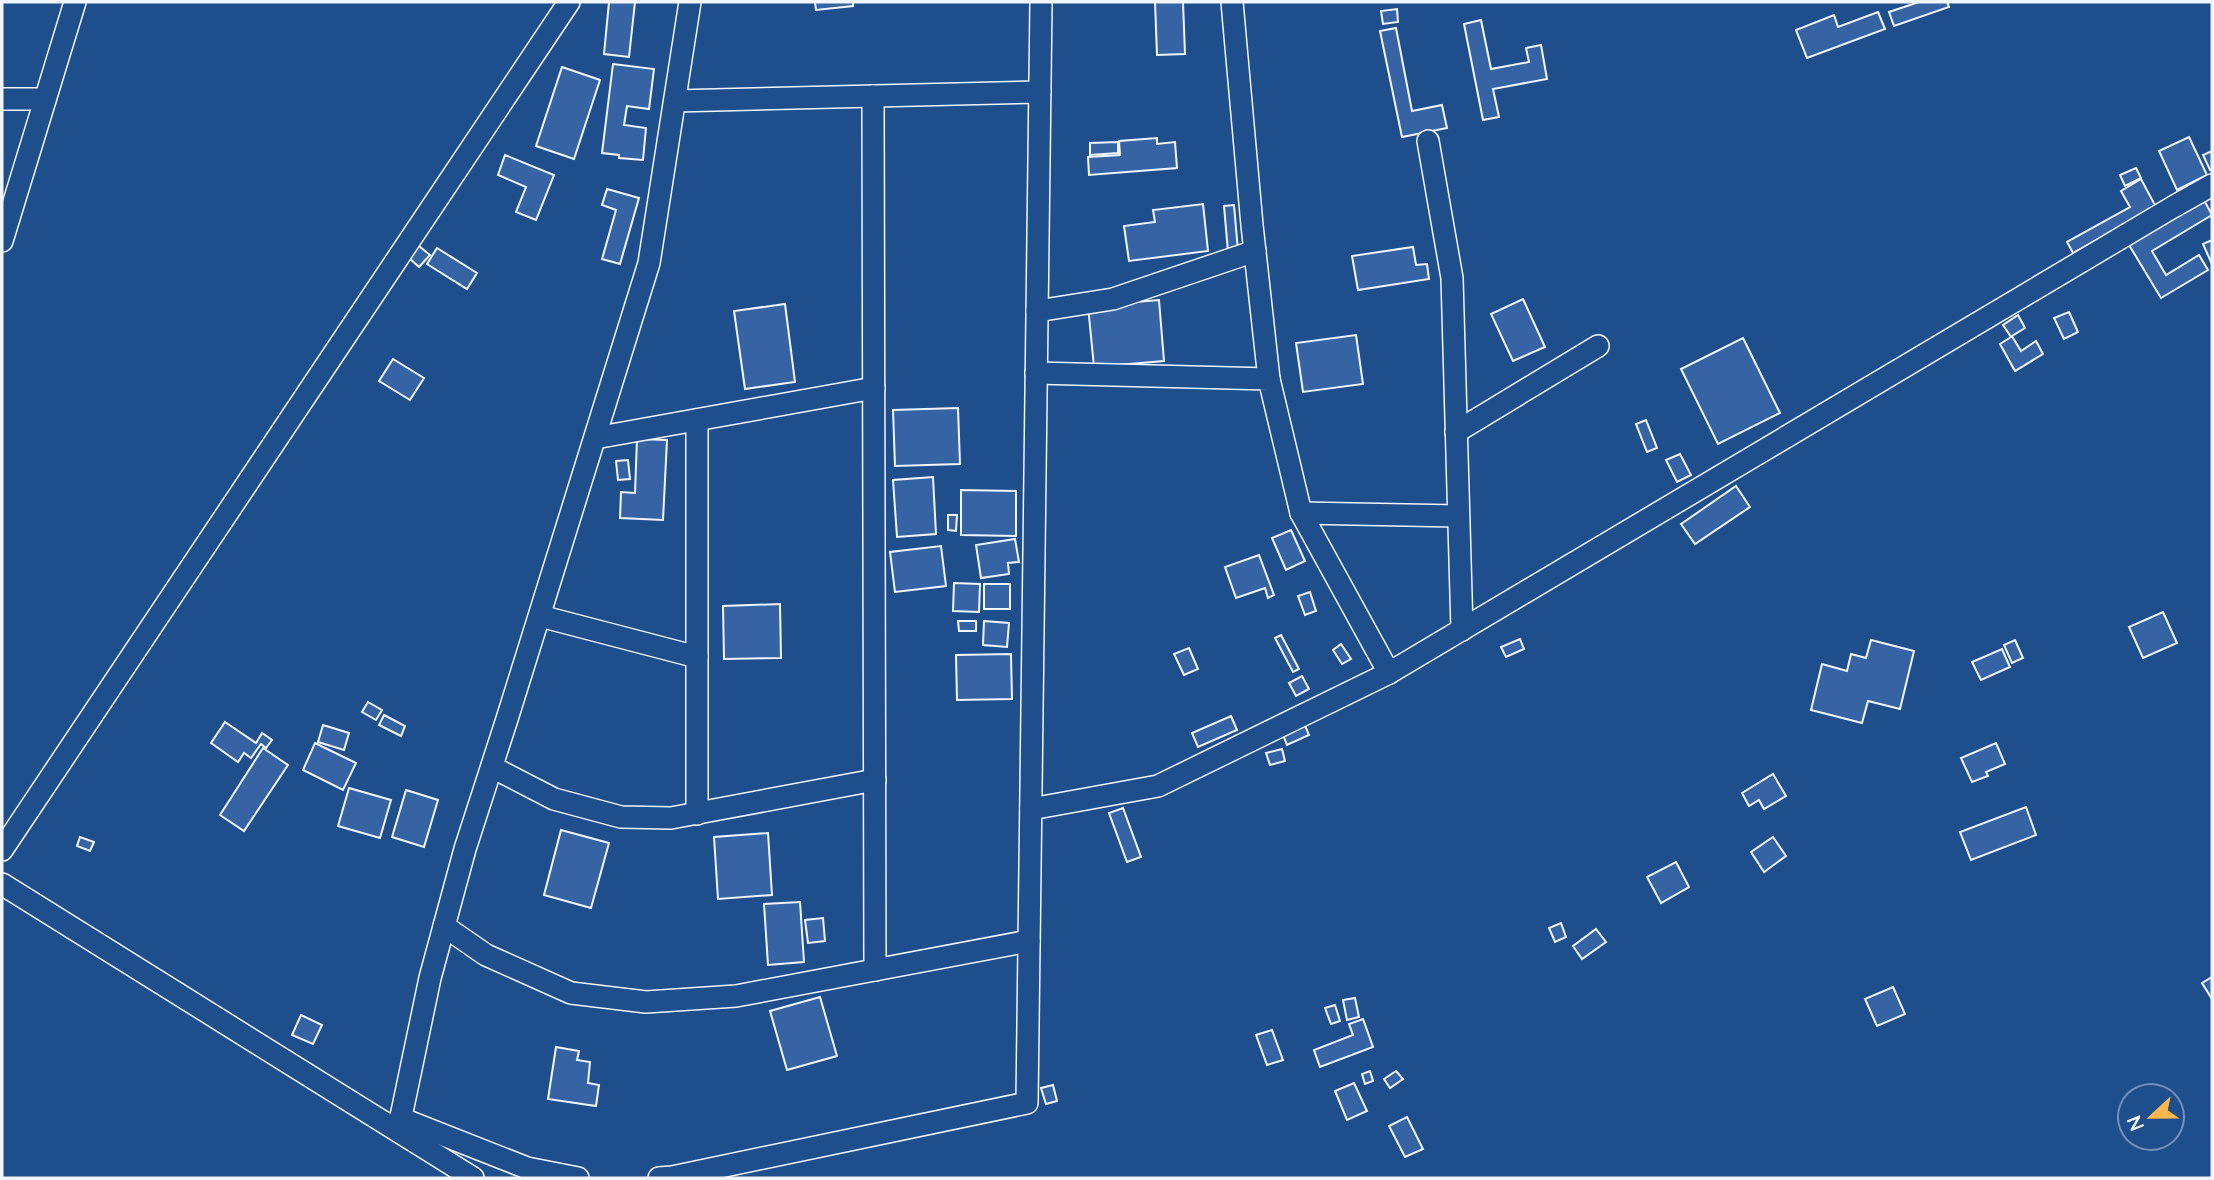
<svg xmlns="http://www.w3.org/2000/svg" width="2214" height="1180" viewBox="0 0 2214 1180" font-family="Lato,sans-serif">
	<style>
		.building { fill: #3563a3; stroke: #f2f6ff; stroke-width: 2 }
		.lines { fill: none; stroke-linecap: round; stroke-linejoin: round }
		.minor-casing { stroke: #f2f6ff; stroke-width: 24 }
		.minor { stroke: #1f4e8c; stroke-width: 21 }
	</style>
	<rect width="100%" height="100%" fill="#1f4e8c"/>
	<!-- building -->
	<g class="building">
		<path d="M609,2H635L629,57L604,54Z"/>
		<path d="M815,2H853V6L816,10Z"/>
		<path d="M1155,2H1183L1185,54L1157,55Z"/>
		<path d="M1919,2H1947L1949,7L1894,26L1889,12Z"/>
		<path d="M1397,9L1398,22L1383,24L1381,11Z"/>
		<path d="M1878,12L1885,29L1807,58L1796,30L1834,15L1838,27Z"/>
		<path d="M1481,20L1491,69L1529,62L1526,48L1541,45L1547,79L1493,89L1499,117L1483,120L1464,24Z"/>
		<path d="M1396,28L1412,111L1442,105L1447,128L1402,137L1380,31Z"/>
		<path d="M613,64L654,69L649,109L627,106L624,125L646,128L643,160L619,158V155L602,153Z"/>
		<path d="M562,67L600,80L574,159L536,146Z"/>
		<path d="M2189,137L2207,175L2177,190L2159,151Z"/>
		<path d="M1157,138V144L1175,142L1177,168L1089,175L1088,157L1120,155L1119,141Z"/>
		<path d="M1118,142V153L1090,155V143Z"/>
		<path d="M2212,151V169L2210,170L2203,155Z"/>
		<path d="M505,155L554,175L536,220L516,212L526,187L498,175Z"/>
		<path d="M2136,168L2141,178L2125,186L2120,175Z"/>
		<path d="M2141,179L2156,207L2073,253L2067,242L2130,207L2121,191Z"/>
		<path d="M607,189L639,198L620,264L602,259L616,210L602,205Z"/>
		<path d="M2204,200L2212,215L2152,251L2166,275L2199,255L2208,270L2161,298L2129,245Z"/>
		<path d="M1203,204L1208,251L1129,261L1124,226L1155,222L1153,210Z"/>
		<path d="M1234,205L1238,251L1228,252L1224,206Z"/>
		<path d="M2212,240V261L2211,262L2203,244Z"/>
		<path d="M419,246L430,255L419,267L408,257Z"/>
		<path d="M1413,247L1416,265L1427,264L1429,279L1358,290L1352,256Z"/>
		<path d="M437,248L477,273L467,289L427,264Z"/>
		<path d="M1523,299L1545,347L1513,361L1491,314Z"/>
		<path d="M1159,300L1164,361L1094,367L1088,306Z"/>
		<path d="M785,304L795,382L745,389L734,311Z"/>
		<path d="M2069,312L2078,332L2064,339L2054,318Z"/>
		<path d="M2018,315L2025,328L2012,336L2021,351L2036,341L2043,354L2015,371L2000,344L2011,337L2003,325Z"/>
		<path d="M1356,335L1363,384L1303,392L1296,343Z"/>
		<path d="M1743,338L1780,413L1718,444L1681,369Z"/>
		<path d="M393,359L424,378L410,400L379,381Z"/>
		<path d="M958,408L960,464L895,466L893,410Z"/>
		<path d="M1646,420L1657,448L1647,452L1636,424Z"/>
		<path d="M637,439L667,440L663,520L620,518L621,492L635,493Z"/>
		<path d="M1680,454L1691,475L1677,482L1666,460Z"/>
		<path d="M628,460L630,479L618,480L616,461Z"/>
		<path d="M933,477L936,534L897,537L893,480Z"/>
		<path d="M1736,486L1750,507L1695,544L1681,524Z"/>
		<path d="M961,490L1016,491V536L961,535Z"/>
		<path d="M948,515H957L956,531L948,530Z"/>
		<path d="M1291,530L1305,561L1286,570L1272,538Z"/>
		<path d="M1015,539L1019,562L1008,563L1009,574L981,578L976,545Z"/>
		<path d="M941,546L946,586L895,592L890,552Z"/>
		<path d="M1259,555L1274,595L1268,598L1265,588L1236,598L1225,567Z"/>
		<path d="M954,583L980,584L979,612L953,611Z"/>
		<rect x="984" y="584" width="26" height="25"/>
		<path d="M1310,592L1316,611L1305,615L1298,596Z"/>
		<path d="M780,604L781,658L724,659L723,606Z"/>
		<path d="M2163,612L2177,643L2143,658L2129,627Z"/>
		<path d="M958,621H976V631H959Z"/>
		<path d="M984,621L1009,623L1007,647L983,645Z"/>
		<path d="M1281,635L1299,669L1293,672L1275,638Z"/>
		<path d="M1520,639L1524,649L1506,657L1501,647Z"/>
		<path d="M1871,640L1914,651L1900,709L1868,701L1862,723L1811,710L1822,664L1847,671L1851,654L1866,658Z"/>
		<path d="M2015,640L2023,658L2012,663L2004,645Z"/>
		<path d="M1341,644L1351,659L1342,664L1333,650Z"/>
		<path d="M1189,648L1198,669L1184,675L1174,654Z"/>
		<path d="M2002,649L2010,667L1981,680L1972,662Z"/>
		<path d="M1011,654L1012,699L957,700L956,655Z"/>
		<path d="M1302,676L1309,689L1296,696L1289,683Z"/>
		<path d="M368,702L382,710L376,720L362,712Z"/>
		<path d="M384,715L405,726L401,736L379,725Z"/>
		<path d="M1231,716L1237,730L1198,747L1192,733Z"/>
		<path d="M225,722L256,743L262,733L272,740L266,748L261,744L251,758L244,753L238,762L211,743Z"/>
		<path d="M1304,723L1309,735L1287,745L1282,732Z"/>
		<path d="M323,725L349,733L344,750L318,742Z"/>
		<path d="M315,743L356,763L343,790L303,770Z"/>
		<path d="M1996,743L2005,764L1986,772L1988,776L1972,782L1961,758Z"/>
		<path d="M263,748L288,765L244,831L220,815Z"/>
		<path d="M1282,749L1285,761L1270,765L1266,753Z"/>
		<path d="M1773,774L1786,796L1764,809L1759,800L1749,806L1742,793Z"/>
		<path d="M349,788L391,800L380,838L338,826Z"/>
		<path d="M406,790L438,800L424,847L392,837Z"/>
		<path d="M2026,807L2036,835L1971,860L1960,832Z"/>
		<path d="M1123,808L1141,857L1127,862L1109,813Z"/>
		<path d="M561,830L609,843L591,908L544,895Z"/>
		<path d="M768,833L772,895L718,899L714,837Z"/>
		<path d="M80,837L94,842L90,851L77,846Z"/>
		<path d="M1773,837L1786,856L1764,872L1751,852Z"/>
		<path d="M1676,862L1689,887L1661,903L1647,877Z"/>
		<path d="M800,902L804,962L768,965L764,904Z"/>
		<path d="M823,918L825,941L808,943L805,920Z"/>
		<path d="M1561,923L1566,937L1555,942L1549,928Z"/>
		<path d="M1596,929L1606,942L1582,959L1573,946Z"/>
		<path d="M2212,977V999L2202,983Z"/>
		<path d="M1893,987L1905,1014L1877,1026L1865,999Z"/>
		<path d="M820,997L837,1056L787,1070L770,1011Z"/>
		<path d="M1355,998L1359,1017L1347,1020L1343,1000Z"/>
		<path d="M1335,1005L1340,1021L1331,1024L1325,1008Z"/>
		<path d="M301,1015L322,1025L313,1044L292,1035Z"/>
		<path d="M1363,1019L1373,1047L1320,1067L1314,1050L1353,1035L1349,1024Z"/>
		<path d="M1272,1030L1283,1060L1267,1065L1256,1035Z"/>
		<path d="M556,1047L579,1051L577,1060L590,1062L588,1083L599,1085L596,1106L548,1099Z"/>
		<path d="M1370,1071L1373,1081L1365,1084L1362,1074Z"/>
		<path d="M1396,1071L1403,1079L1390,1088L1384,1079Z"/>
		<path d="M1354,1083L1367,1111L1347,1120L1335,1091Z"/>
		<path d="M1053,1085L1057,1101L1046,1104L1041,1088Z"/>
		<path d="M1407,1117L1423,1149L1405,1157L1389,1126Z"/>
	</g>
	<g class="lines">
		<!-- minor casing -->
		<g class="minor-casing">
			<g id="minor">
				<path d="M1232,2L1252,225L1269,379"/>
				<path d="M873,96L875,970"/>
				<path d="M2,99H45"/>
				<path d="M675,101L1040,92"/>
				<path d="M1428,141L1452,278L1462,630"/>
				<path d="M2,241L75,2"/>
				<path d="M1037,311L1113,299L1255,251"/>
				<path d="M1456,432L1598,346"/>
				<path d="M595,438L874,388"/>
				<path d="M1301,513L1458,516"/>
				<path d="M540,616L697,657"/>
				<path d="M1389,673L2173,207L2212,185"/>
				<path d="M492,767L554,799L621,817L671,818L875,780"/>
				<path d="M1031,809L1158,786L1389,673L1301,513L1269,379L1036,373"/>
				<path d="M697,814V420"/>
				<path d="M2,850L569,2"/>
				<path d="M2,884L473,1178"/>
				<path d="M444,926L486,955L571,993L646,1002L736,996L1029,941"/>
				<path d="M400,1118L527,1168L578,1178"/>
				<path d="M398,1131L430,978L465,849L507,719L649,263L690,2"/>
				<path d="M659,1178L672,1177L1027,1103L1041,2"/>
			</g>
		</g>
		<!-- minor -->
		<use href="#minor" class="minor"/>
	</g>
	<!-- border -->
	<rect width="2214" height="1180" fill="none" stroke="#f2f6ff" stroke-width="7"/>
	<!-- north arrow -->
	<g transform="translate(2151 1117) rotate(248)"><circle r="33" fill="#1f4e8c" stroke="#7391ba" stroke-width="2"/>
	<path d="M0-5L12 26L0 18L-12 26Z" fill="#ffb74d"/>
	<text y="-10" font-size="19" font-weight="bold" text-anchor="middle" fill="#f2f6ff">N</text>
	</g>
</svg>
